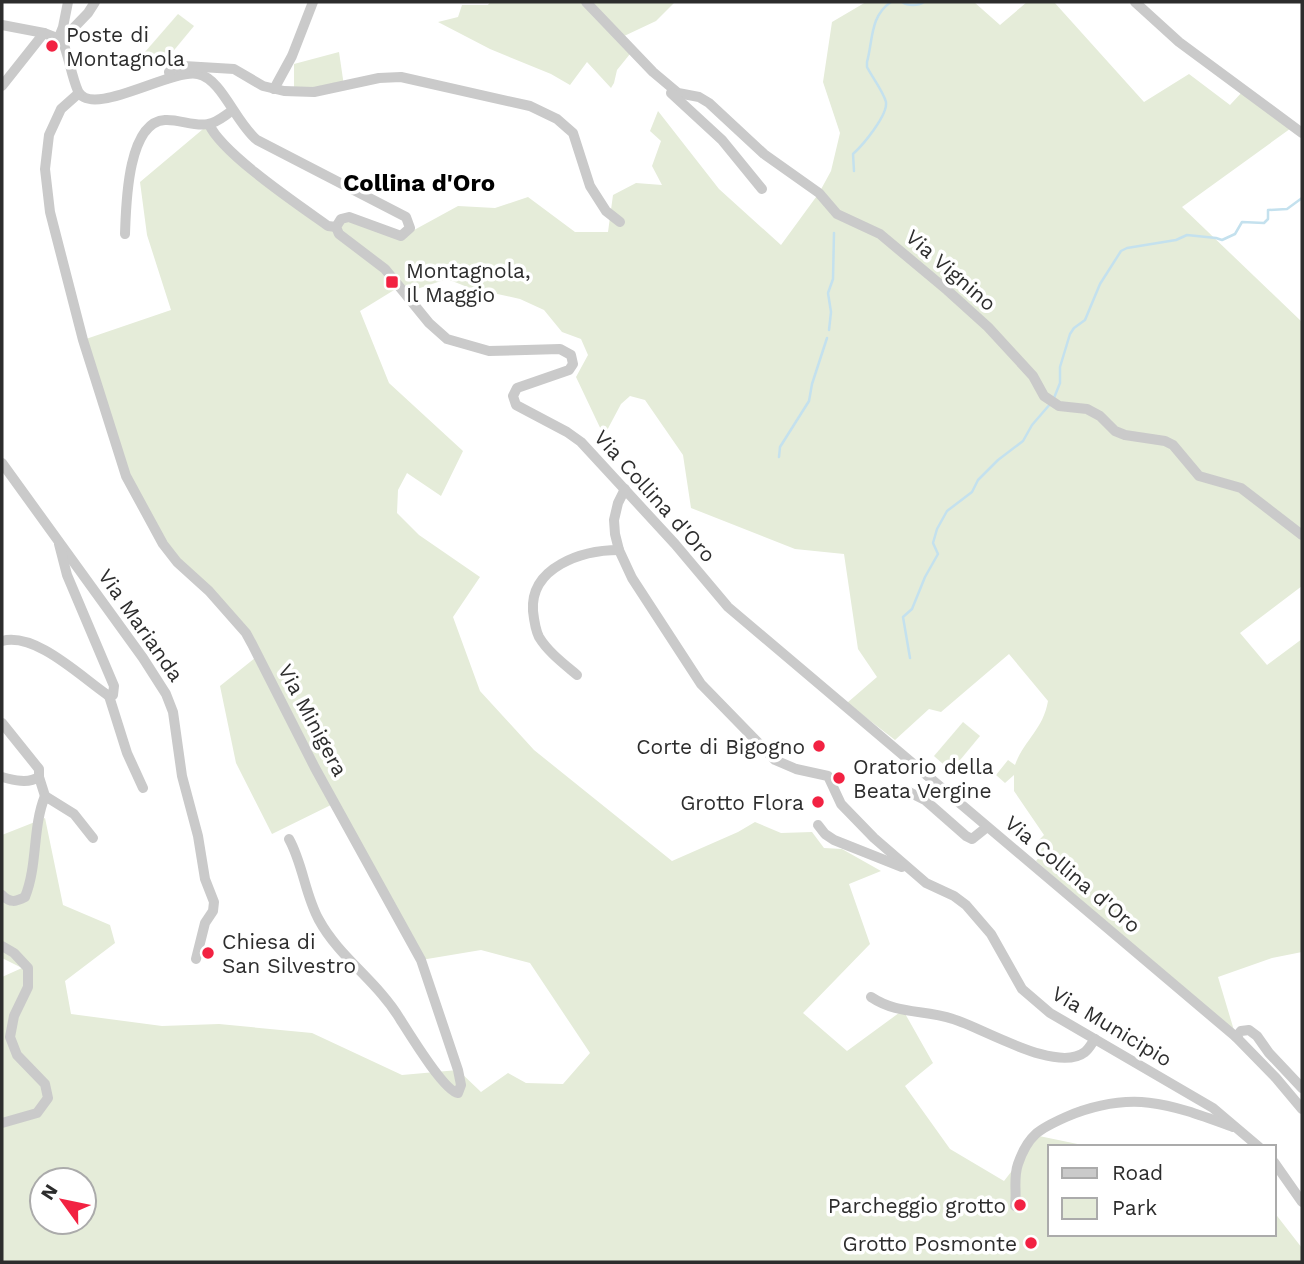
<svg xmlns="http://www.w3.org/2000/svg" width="1304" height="1264" viewBox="0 0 1304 1264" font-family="'Work Sans',sans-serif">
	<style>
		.green { fill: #e5ecd9; fill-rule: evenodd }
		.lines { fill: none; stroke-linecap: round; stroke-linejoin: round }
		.stream { stroke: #c4e1ee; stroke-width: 2.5 }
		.minor { stroke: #cacaca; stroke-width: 10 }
		.poi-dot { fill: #f22242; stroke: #fff; stroke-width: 2.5 }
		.labels { text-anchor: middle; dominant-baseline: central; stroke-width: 7; stroke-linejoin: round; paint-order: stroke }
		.poi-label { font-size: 21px; fill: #2d2d2d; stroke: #fff; text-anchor: start }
		.street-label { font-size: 21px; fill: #2d2d2d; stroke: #fff }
		.quarter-label { font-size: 24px; font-weight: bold; fill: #000; stroke: #fff }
	</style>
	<rect width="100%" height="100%" fill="#fff"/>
	<!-- green -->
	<g class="green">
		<path d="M490,2H675L656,21L622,37L634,49L617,70L614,83L611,88L587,62L570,85L551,74L490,49L438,22L458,17L462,5H488Z"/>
		<path d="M866,2H974L1000,25L1027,2H1054L1144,102L1189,74L1230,105L1244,90L1294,126L1182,207L1302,322V586L1240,633L1267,665L1302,639V952L1272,958L1218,977L1236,1037L1036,861L1043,852L1034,845L1044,835L1014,791V775L1005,783L996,775L1008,760L1015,765C1024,740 1043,730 1048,701L1009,654L941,712L929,709L895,740L847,703L877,677L858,649L844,554L795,549L691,508L683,455L645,400L630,396L621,404L604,436L576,377L588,355L581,339L562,332L544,310L520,299L470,288L447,279L402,294L399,287L360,311L389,383L463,451L441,496L407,473L398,490L397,513L419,535L480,577L453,617L480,691L534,750L672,861L738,832L755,822L781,833L812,832L824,848L842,849L881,871L849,884L870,944L803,1013L847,1051L903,1010L933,1063L905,1086L950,1149L1004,1181L1039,1136L1092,1147H1050V1234H1274V1212L1302,1248V1262H2V977L22,968L2,958V835L45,818L63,905L110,925L115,943L65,981L71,1014L162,1026L219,1024L312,1033L402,1075L458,1070L481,1092L508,1073L526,1083L563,1084L590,1053L530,963L481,950L421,960L335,803L272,834L236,763L220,686L255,658L252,644L177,562L126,476L83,340L171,310L147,235L140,182L209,124L220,141L328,226L341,219L405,235L458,206L495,208L528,197L575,232H608L613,195L636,183L662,185L652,166L661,141L650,131L658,111L719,189L781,245L819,193L831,171L840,133L823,82L832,22ZM42,1180H84V1222H42Z"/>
		<path d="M178,14L194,26L161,66L145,52Z"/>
		<path d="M339,52L344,86L294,91V64Z"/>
		<path d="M963,722L980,736L951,771L934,756Z"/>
	</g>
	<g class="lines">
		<!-- stream -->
		<g class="stream">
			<path d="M902,2C908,6 918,6 924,2"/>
			<path d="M854,171L853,154C863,145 888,115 886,102C883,91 872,77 867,67V62C873,40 870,16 891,2"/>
			<path d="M829,330L831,312L828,293L833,279L834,233"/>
			<path d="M1054,398L1060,383V367L1070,334L1074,328L1085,320L1100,284L1121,251L1127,248L1176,240L1187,235L1216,238L1222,240L1235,234L1242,222L1264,223L1268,219V210L1287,209L1302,198"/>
			<path d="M779,457L780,447L809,401L812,384L827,338"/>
			<path d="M910,658L903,617L912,609L925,577L938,554L933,543L937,529L947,511L972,492L978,480L998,460L1023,441L1032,425L1051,403"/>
		</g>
		<!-- minor -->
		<g class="minor">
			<path d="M586,2L653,72L678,93L699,97L709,103L764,154L819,193L837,214L880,234L947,290L988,327L1033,376L1044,396L1059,406L1087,409L1100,416L1115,431L1125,435L1165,441L1173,445L1199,476L1241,488L1302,535"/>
			<path d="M1135,2L1179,42L1302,133"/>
			<path d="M2,25L44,33L62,40C69,56 71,75 78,91C91,119 171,68 198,74C222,79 235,122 257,140L406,217L410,228L401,236L349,217L341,219L336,227L339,234L385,269L429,323L447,339L489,351L560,349L571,355L573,364L569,370L517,388L513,396L516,405L567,432L581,442L675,544L728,607L1236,1037L1276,1078L1302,1109"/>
			<path d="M59,37L63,27L68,2"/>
			<path d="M62,40L88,13L95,2"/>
			<path d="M170,76L169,72L174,67L184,66L234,69L263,86L284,91L314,92L379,78L401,77L530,106L557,119L573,133L590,186L606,211L620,222"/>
			<path d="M2,86L44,33"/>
			<path d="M274,89L292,56L313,2"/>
			<path d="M79,93L61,109L49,135L45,169L50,212L83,340L126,476L163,544L177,562L209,591L246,633L252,644L315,768L421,960L458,1070L461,1085L458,1093C444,1091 409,1033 400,1019C378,982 339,957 319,920C305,895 303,864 289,839"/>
			<path d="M671,93L722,140L762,189"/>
			<path d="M209,124C221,153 300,206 328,226L336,227"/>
			<path d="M125,234C126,207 127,122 165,120C179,119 195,127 208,124C217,123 225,115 232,111"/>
			<path d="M2,463L143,658L166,694L173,712L182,776L198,836L205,879L214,902L213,911L205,923L196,959"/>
			<path d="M625,489L618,503L614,520L615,534L619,550L632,578L701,684L775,760L796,769L828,776L841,804L874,838L926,883L954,896L966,905L991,934L1022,989L1050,1013L1213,1108L1259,1147"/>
			<path d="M2,641C36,632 81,677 109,696L113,695L114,686L67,575L59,544"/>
			<path d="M577,675C564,664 548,652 539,637C535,629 534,620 533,611C530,567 582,550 619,550"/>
			<path d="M109,696L127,753L143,788"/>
			<path d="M2,723L39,769V777L45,796"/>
			<path d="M2,777C13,780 28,784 39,777"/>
			<path d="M903,789L925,800L966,836L972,839L987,827"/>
			<path d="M818,825L825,834L834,840L902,867"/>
			<path d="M2,895C10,903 15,902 25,897C38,865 32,828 45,796L74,814L93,838"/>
			<path d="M2,946L14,953L28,968V987L14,1016L10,1037L17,1055L45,1084L48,1098L37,1113L2,1123"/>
			<path d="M871,997C898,1015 924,1009 953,1019C983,1028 1057,1074 1085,1052C1089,1049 1092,1043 1095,1039"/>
			<path d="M1236,1037L1241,1031L1249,1030L1257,1036L1269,1053L1302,1088"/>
			<path d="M1274,1162L1302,1202"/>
			<path d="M1015,1206C1017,1192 1013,1178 1018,1164C1028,1135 1039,1129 1066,1117C1132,1089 1170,1104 1233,1127"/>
		</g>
	</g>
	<!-- markers -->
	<g class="poi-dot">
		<circle cx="52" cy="46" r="7"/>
		<rect x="385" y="275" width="14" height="14" rx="3.5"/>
		<circle cx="819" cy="746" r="7"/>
		<circle cx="839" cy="778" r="7"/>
		<circle cx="818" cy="802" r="7"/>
		<circle cx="208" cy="953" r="7"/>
		<circle cx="1020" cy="1205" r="7"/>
		<circle cx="1031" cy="1243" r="7"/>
	</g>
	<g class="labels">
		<!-- poi labels -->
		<g class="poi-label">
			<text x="66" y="34">Poste di<tspan x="66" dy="24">Montagnola</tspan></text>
			<text x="406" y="270">Montagnola,<tspan x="406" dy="24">Il Maggio</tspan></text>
			<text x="805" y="746" text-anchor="end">Corte di Bigogno</text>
			<text x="853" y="766">Oratorio della<tspan x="853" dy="24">Beata Vergine</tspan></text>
			<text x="804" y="802" text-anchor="end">Grotto Flora</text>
			<text x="222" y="941">Chiesa di<tspan x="222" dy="24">San Silvestro</tspan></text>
			<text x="1006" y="1205" text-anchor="end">Parcheggio grotto</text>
			<text x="1017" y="1243" text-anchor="end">Grotto Posmonte</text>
		</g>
		<!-- street labels -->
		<g class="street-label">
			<text transform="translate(951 270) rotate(41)">Via Vignino</text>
			<text transform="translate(655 496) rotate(48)">Via Collina d'Oro</text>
			<text transform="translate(141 625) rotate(55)">Via Marianda</text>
			<text transform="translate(313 720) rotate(62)">Via Minigera</text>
			<text transform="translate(1073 874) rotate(40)">Via Collina d'Oro</text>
			<text transform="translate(1112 1026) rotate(31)">Via Municipio</text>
		</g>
		<!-- quarter labels -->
		<g class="quarter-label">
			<text x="419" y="183">Collina d'Oro</text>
		</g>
	</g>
	<!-- border -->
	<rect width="1304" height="1264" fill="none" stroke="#2d2d2d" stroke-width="7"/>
	<!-- legend -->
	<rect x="1048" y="1145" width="228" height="91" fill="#ffffff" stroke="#ababab" stroke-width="2"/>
	<rect x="1062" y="1168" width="35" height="10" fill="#cacaca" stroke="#ababab" stroke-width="2"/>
	<text x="1112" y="1180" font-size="21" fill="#2d2d2d">Road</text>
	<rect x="1062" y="1198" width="35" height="21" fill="#e5ecd9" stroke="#ababab" stroke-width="2"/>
	<text x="1112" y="1215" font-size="21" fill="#2d2d2d">Park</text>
	<!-- north arrow -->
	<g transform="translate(63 1201) rotate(303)"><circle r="33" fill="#ffffff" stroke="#ababab" stroke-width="2"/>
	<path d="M0-5L12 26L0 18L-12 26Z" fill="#f22242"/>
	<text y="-10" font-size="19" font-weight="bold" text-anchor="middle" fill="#2d2d2d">N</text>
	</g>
</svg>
